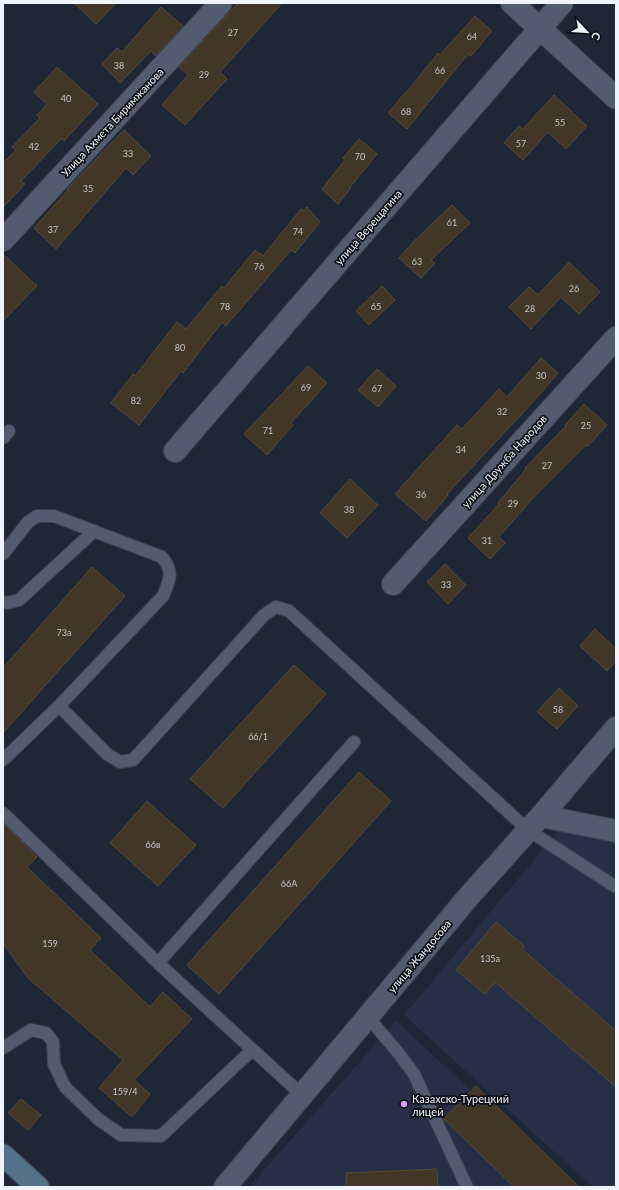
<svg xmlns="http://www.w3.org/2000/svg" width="619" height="1190" viewBox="0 0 619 1190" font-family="Lato,sans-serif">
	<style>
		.built { fill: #262f45 }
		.building { fill: #423626; stroke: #574a39 }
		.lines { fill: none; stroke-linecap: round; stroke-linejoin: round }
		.lane-casing { stroke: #3c414f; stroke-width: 14 }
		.street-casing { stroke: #3c414f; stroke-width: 24 }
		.secondary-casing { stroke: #3c414f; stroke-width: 24 }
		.lane { stroke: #535b6e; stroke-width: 12 }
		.street { stroke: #535b6e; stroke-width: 22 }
		.secondary { stroke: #537187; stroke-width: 22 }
		.poi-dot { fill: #dd99f4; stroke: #0c0f16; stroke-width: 1.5 }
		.labels { text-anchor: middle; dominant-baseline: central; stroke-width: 3.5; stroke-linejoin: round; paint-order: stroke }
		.number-label { font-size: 9px; fill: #c4c4c9 }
		.street-label { font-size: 11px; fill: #eff4ff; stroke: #0c0f16 }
		.poi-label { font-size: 11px; fill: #eff4ff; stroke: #0c0f16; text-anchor: start }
	</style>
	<rect width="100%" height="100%" fill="#1f2636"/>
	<!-- built -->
	<g class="built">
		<path d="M565,823L616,837V1187H593L404,1015Z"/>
		<path d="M396,1021L576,1187H249Z"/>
	</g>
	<!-- building -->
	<g class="building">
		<path d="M74,3H116L96,24Z"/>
		<path d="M238,3H282L220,72L227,79L185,125L162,105L188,75L179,67Z"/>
		<path d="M161,7L183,26L156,56L151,51L120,83L102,64L117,48L122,52Z"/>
		<path d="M475,16L492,31L471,56L468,54L407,129L388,113L405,93H406L438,53L440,55Z"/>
		<path d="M57,67L98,104L64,141L62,138L21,181L25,184L3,207V163L16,150L12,147L40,118L37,115L47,104L34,92Z"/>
		<path d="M554,95L587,126L566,149L548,132L523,160L504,143L519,126L523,129Z"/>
		<path d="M124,130L151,156L133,175L126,168L56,249L34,228L68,190L67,189L70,186Z"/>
		<path d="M359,139L377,154L350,187L351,188L338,204L322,189L345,160L343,158Z"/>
		<path d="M452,205L470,223L431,260L435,263L421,278L399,258L415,240Z"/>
		<path d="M307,207L320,222L295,253L291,250L226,326L222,322L183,373L181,371L139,425L111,403L133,374L135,376L177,322L186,329L222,286L224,288L255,250L263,256L301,209L304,211Z"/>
		<path d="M3,254L37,286L3,321Z"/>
		<path d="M569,262L600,292L579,314L561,297L531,329L509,307L529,287L538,295Z"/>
		<path d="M382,286L395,300L369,325L356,311Z"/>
		<path d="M541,358L558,373L532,403L447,494L448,495L426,521L395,494L457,425L462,429L499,389L507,397Z"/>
		<path d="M308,366L327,383L291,423L293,425L267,455L244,434Z"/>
		<path d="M377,369L396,386L378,407L358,390Z"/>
		<path d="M584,404L607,425L588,446L586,445L532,499L499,537L505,543L490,559L468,538L499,504L498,503L526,469L525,468L566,426L565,425Z"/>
		<path d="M350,479L378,505L347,538L320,513Z"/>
		<path d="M445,564L466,585L448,604L427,582Z"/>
		<path d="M92,567L125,596L3,733V668Z"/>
		<path d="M595,629L616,649V661L607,671L580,646Z"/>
		<path d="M294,665L326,694L223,808L190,779Z"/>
		<path d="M559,688L578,706L557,729L537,712Z"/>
		<path d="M359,772L391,801L219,994L187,965Z"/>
		<path d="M147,801L196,845L158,886L110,843Z"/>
		<path d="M3,823L37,857L27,867L101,938L90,950L150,1007L163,992L192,1019L134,1080L150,1094L132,1117L99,1088L123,1060L28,978L3,943Z"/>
		<path d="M496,922L524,946L522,949L616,1031V1087L495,982L485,994L456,970Z"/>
		<path d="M476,1086L579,1187H514L444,1119Z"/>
		<path d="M21,1099L41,1115L28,1130L8,1113Z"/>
		<path d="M437,1169L438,1187H346V1173Z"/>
	</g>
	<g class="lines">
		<!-- lane casing -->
		<g class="lane-casing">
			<g id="lane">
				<path d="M3,438L9,431"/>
				<path d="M3,554L28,522L37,516H54L162,557C174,572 170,579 163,596L59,706L3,760"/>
				<path d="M3,602L7,603L19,600L94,531"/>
				<path d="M59,706L107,754L120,762L133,760L264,615L276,607L289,611L528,830L616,887"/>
				<path d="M3,813L158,963"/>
				<path d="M368,1017L400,1055L414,1074L467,1187"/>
				<path d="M3,1048L31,1030L46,1033L53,1042L54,1064L65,1087L98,1119L121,1135L161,1136L252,1050"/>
				<path d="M302,1095L158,963L354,742"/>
			</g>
		</g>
		<!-- street casing -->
		<g class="street-casing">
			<g id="street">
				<path d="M512,3L616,98"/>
				<path d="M3,240L221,3"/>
				<path d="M175,451L562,3"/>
				<path d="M393,584L616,338"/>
				<path d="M541,816L616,831"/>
				<path d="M225,1187L470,895L541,816L616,728"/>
			</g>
		</g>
		<!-- secondary casing -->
		<g class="secondary-casing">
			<path id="secondary" d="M3,1155L38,1187"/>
		</g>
		<!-- lane -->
		<use href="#lane" class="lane"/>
		<!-- street -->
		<use href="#street" class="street"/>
		<!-- secondary -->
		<use href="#secondary" class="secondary"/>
	</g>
	<!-- markers -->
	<circle class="poi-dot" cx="404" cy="1104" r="4"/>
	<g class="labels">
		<!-- number labels -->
		<g class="number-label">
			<text x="233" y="32">27</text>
			<text x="472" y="36">64</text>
			<text x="119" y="65">38</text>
			<text x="440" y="70">66</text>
			<text x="204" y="74">29</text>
			<text x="66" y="98">40</text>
			<text x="406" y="111">68</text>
			<text x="560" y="122">55</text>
			<text x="521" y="143">57</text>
			<text x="34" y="146">42</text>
			<text x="128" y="153">33</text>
			<text x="360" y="156">70</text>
			<text x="88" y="188">35</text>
			<text x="452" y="222">61</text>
			<text x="53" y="229">37</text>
			<text x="298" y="231">74</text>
			<text x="417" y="261">63</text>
			<text x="259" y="266">76</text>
			<text x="574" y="288">26</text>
			<text x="225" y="306">78</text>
			<text x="376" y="306">65</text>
			<text x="530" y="308">28</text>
			<text x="180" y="347">80</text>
			<text x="541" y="375">30</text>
			<text x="306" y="387">69</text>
			<text x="377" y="388">67</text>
			<text x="136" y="400">82</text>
			<text x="502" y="411">32</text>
			<text x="586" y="425">25</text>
			<text x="268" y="430">71</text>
			<text x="461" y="449">34</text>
			<text x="547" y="465">27</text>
			<text x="421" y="494">36</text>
			<text x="513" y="503">29</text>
			<text x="349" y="509">38</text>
			<text x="487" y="540">31</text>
			<text x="446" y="584">33</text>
			<text x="64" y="632">73а</text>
			<text x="558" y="709">58</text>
			<text x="258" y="736">66/1</text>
			<text x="153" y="844">66в</text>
			<text x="289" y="883">66А</text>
			<text x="50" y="943">159</text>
			<text x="490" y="958">135а</text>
			<text x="125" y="1091">159/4</text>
		</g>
		<!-- street labels -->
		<g class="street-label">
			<text transform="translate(112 122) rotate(-47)">Улица Ахмета Биримжанова</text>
			<text transform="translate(368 227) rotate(-49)">улица Верещагина</text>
			<text transform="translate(504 461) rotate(-48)">улица Дружба Народов</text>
			<text transform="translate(419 956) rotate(-50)">улица Жандосова</text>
		</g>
		<!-- poi labels -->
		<g class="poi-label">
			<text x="412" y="1098">Казахско-Турецкий<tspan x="412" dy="13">лицей</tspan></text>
		</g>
	</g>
	<!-- border -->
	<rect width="619" height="1190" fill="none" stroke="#eff4ff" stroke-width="8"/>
	<!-- north arrow -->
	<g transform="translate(587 32) rotate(115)" stroke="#0c0f16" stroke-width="3" paint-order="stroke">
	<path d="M0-3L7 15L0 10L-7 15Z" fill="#eff4ff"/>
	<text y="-6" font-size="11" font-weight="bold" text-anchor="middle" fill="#eff4ff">С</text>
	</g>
</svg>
